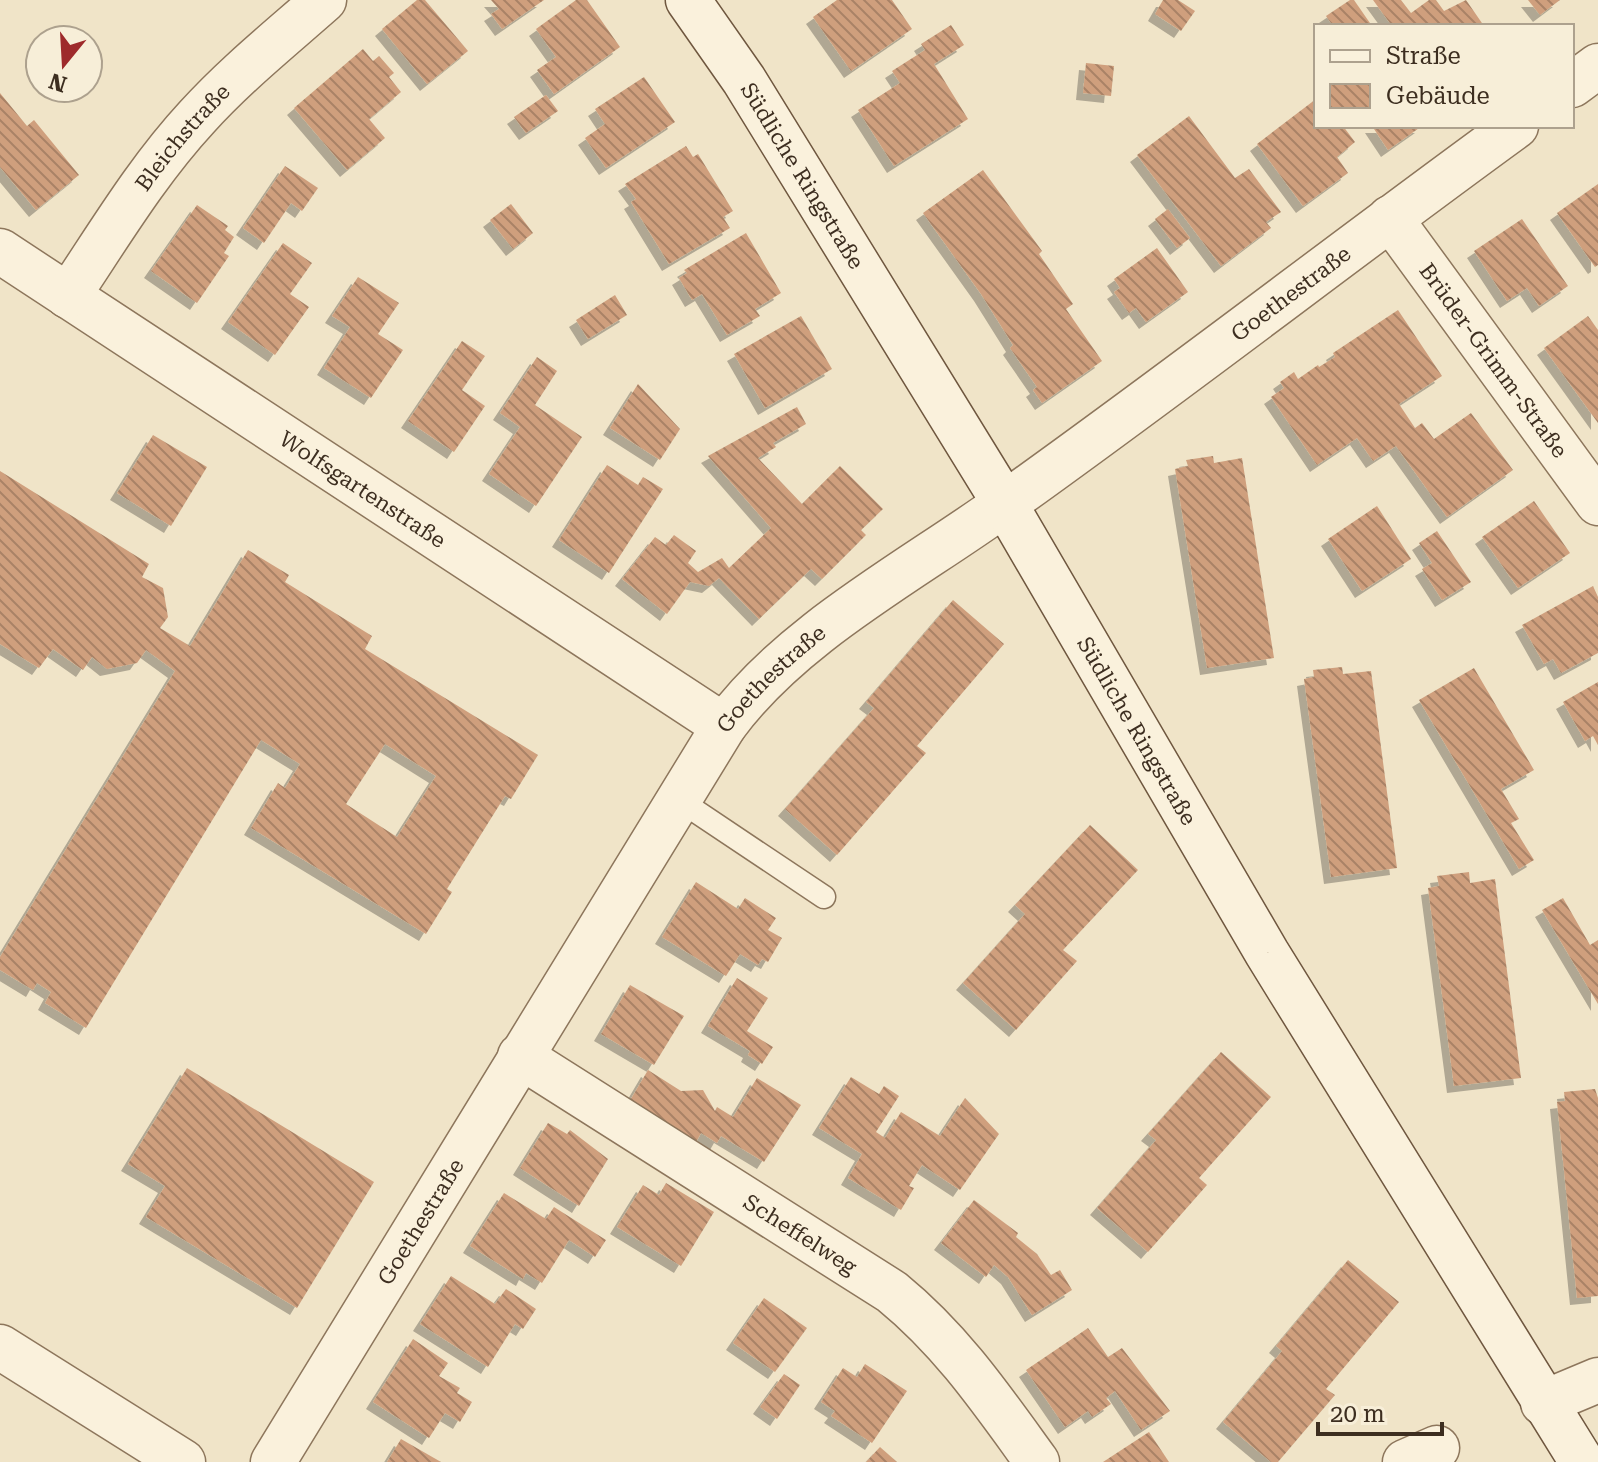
<svg xmlns="http://www.w3.org/2000/svg" width="1598" height="1462" viewBox="0 0 1598 1462" font-family="'Roboto Serif',serif">
	<style>
		.building { fill: url(#building-back-hatch); fill-rule: evenodd; filter: url(#shadow) }
		.lines { fill: none; stroke-linecap: round; stroke-linejoin: round }
		.service-casing { stroke: #8d765c; stroke-width: 25 }
		.minor-casing { stroke: #8d765c; stroke-width: 47 }
		.secondary-casing { stroke: #6f573f; stroke-width: 47 }
		.service { stroke: #faf1dc; stroke-width: 22 }
		.minor { stroke: #faf1dc; stroke-width: 44 }
		.secondary { stroke: #faf1dc; stroke-width: 44 }
		.labels { text-anchor: middle; dominant-baseline: central; stroke-width: 6; stroke-linejoin: round; paint-order: stroke }
		.street-label { font-size: 22px; fill: #3d2e20; stroke: #f7eed8 }
	</style>
	<defs>
		<pattern id="building-back-hatch" width="6" height="6" patternUnits="userSpaceOnUse" patternTransform="scale(2)"><rect width="6" height="6" fill="#cf9f7d"/><path d="M-1 5l2 2M0 0l6 6M5-1l2 2" fill="none" stroke="#a98266"/></pattern>
		<filter id="shadow"><feDropShadow dx="-7" dy="7" stdDeviation="0" flood-color="#0004"/></filter>
	</defs>
	<rect width="100%" height="100%" fill="#f0e4c8"/>
	<!-- building -->
	<g class="building">
		<path d="M417,0H425L468,51L427,84L382,29Z"/>
		<path d="M491,0H544L502,29L491,14L499,9Z"/>
		<path d="M576,0H587L620,47L554,94L537,70L556,57L536,29Z"/>
		<path d="M837,0H892L912,29L851,71L813,17Z"/>
		<path d="M1163,0H1178L1195,11L1181,31L1155,14Z"/>
		<path d="M1350,0H1354L1372,26H1333L1326,16Z"/>
		<path d="M1373,0H1401L1411,13L1429,0H1436L1444,11L1466,0L1484,26H1392Z"/>
		<path d="M1528,0H1560L1540,15Z"/>
		<path d="M951,25L964,45L934,64L968,119L894,166L858,110L900,83L892,71L925,50L921,44Z"/>
		<path d="M363,49L373,61L379,56L394,73L389,77L401,92L369,119L385,138L347,170L294,108Z"/>
		<path d="M1086,63L1114,66L1111,96L1083,93Z"/>
		<path d="M644,77L675,122L606,168L585,138L605,124L595,109Z"/>
		<path d="M0,93L27,126L34,120L79,175L36,210L0,167Z"/>
		<path d="M546,95L558,111L526,133L514,117Z"/>
		<path d="M1316,99V126H1343L1355,142L1337,157L1348,173L1303,206L1257,144Z"/>
		<path d="M1189,116L1235,178L1249,169L1281,212L1266,222L1271,228L1221,266L1137,155Z"/>
		<path d="M1372,126H1422L1388,150Z"/>
		<path d="M686,146L693,157L698,154L733,211L723,217L730,228L669,264L631,202L636,199L625,184Z"/>
		<path d="M285,166L318,188L302,211L291,203L264,243L243,228Z"/>
		<path d="M983,170L1042,251L1039,254L1073,304L1066,309L1102,361L1042,403L1033,390L1037,387L1010,348L1013,345L981,294L923,213Z"/>
		<path d="M1598,184V265L1595,267L1557,213Z"/>
		<path d="M511,204L533,233L513,249L490,220Z"/>
		<path d="M197,205L228,226L225,230L234,237L224,253L229,256L197,303L151,271Z"/>
		<path d="M1168,209L1190,238L1177,248L1155,219Z"/>
		<path d="M1522,219L1568,286L1539,306L1527,288L1507,301L1474,251Z"/>
		<path d="M746,233L781,293L755,309L760,316L727,335L702,294L692,300L679,278L687,273L684,270Z"/>
		<path d="M283,243L312,263L290,294L309,307L275,355L228,322Z"/>
		<path d="M1157,248L1188,292L1146,322L1136,308L1129,313L1114,292L1120,288L1114,279Z"/>
		<path d="M358,277L399,303L378,334L403,350L371,398L324,368L350,327L332,316Z"/>
		<path d="M615,295L627,315L588,339L576,320Z"/>
		<path d="M1398,310L1442,376L1399,404L1415,428L1422,423L1434,439L1471,413L1513,470L1447,517L1396,446L1373,461L1357,438L1317,465L1271,397L1284,388L1280,382L1294,372L1298,379L1318,365L1319,367L1335,357L1333,353Z"/>
		<path d="M801,316L832,369L765,408L734,354Z"/>
		<path d="M1588,316L1598,330V423L1544,348Z"/>
		<path d="M462,341L485,356L462,390L485,406L454,452L408,421Z"/>
		<path d="M537,357L557,371L535,405L582,437L536,506L489,474L520,427L500,413Z"/>
		<path d="M638,384L680,429L660,460L610,428Z"/>
		<path d="M797,407L806,424L773,443L776,447L758,458L802,504L840,466L883,509L861,530L866,535L822,579L811,569L759,619L719,578L709,586L690,582L667,614L622,579L655,537L666,545L674,535L696,551L688,563L698,572L722,558L729,568L771,528L708,456Z"/>
		<path d="M153,435L207,467L171,526L117,493Z"/>
		<path d="M1213,456L1214,463L1242,458L1274,658L1207,668L1175,469L1188,466L1186,460Z"/>
		<path d="M607,465L638,485L643,477L663,489L609,573L559,540Z"/>
		<path d="M0,471L149,564L142,577L163,588L168,617L160,628L190,646L248,550L289,575L285,582L372,636L365,649L538,755L511,799L505,796L447,889L452,892L426,934L251,828L278,783L285,788L300,764L261,740L86,1028L45,1003L51,992L37,983L33,990L0,970V957L175,671L146,650L137,663L107,669L92,657L83,670L53,649L39,668L0,644ZM385,744L436,776L397,837L346,804Z"/>
		<path d="M1534,501L1570,553L1518,588L1482,537Z"/>
		<path d="M1377,506L1411,559L1362,591L1328,539Z"/>
		<path d="M1437,531L1471,582L1442,600L1422,569L1432,563L1419,543Z"/>
		<path d="M1593,586L1598,597V653L1561,673L1553,659L1544,664L1522,625Z"/>
		<path d="M953,600L1004,644L917,746L926,753L837,855L785,809L874,708L866,702Z"/>
		<path d="M1342,667L1343,674L1371,671L1397,868L1331,877L1304,679L1314,677L1313,670Z"/>
		<path d="M1474,668L1534,770L1501,789L1519,819L1511,823L1534,860L1519,869L1419,700Z"/>
		<path d="M1598,682V745L1593,736L1585,741L1563,702Z"/>
		<path d="M1090,825L1138,870L1063,950L1077,961L1016,1030L963,983L1025,914L1015,905Z"/>
		<path d="M1469,872L1470,883L1495,879L1521,1078L1454,1086L1428,888L1439,886L1437,876Z"/>
		<path d="M696,882L738,909L745,898L776,918L768,930L782,938L768,962L762,959L758,965L740,954L726,976L662,937Z"/>
		<path d="M1563,898L1590,945L1598,940V1004L1542,910Z"/>
		<path d="M737,978L768,998L747,1031L773,1047L762,1064L748,1055L750,1051L708,1026Z"/>
		<path d="M630,985L684,1016L654,1065L601,1034Z"/>
		<path d="M1221,1052L1271,1097L1199,1178L1207,1185L1148,1252L1097,1208L1156,1140L1148,1134Z"/>
		<path d="M187,1068L374,1182L297,1308L146,1217L165,1186L128,1164Z"/>
		<path d="M648,1070L681,1091L703,1090L715,1111L717,1107L733,1117L757,1078L801,1105L764,1162L721,1136L717,1143L701,1133L695,1144L628,1104Z"/>
		<path d="M851,1077L879,1094L884,1086L899,1096L876,1132L885,1138L901,1112L940,1136L965,1098L999,1134L960,1190L922,1165L909,1186L914,1188L901,1210L848,1178L862,1154L819,1128Z"/>
		<path d="M1595,1089L1598,1098V1296L1577,1298L1557,1102L1565,1101L1564,1092Z"/>
		<path d="M548,1123L567,1134L570,1130L608,1159L579,1206L520,1168Z"/>
		<path d="M666,1183L714,1212L681,1266L617,1227L643,1185L659,1195Z"/>
		<path d="M504,1193L546,1219L554,1207L606,1240L595,1257L569,1240L542,1283L526,1273L523,1279L470,1246Z"/>
		<path d="M974,1200L1018,1233L1016,1237L1037,1254L1051,1275L1060,1270L1072,1290L1032,1315L1008,1277L994,1265L986,1277L941,1243Z"/>
		<path d="M1348,1260L1399,1302L1326,1389L1335,1395L1278,1462H1271L1223,1422L1282,1351L1276,1346Z"/>
		<path d="M451,1276L495,1304L506,1289L536,1309L523,1329L515,1324L488,1367L420,1324Z"/>
		<path d="M764,1298L807,1328L775,1372L733,1343Z"/>
		<path d="M1088,1328L1108,1357L1122,1348L1170,1411L1141,1430L1115,1391L1106,1398L1111,1404L1092,1417L1088,1411L1065,1427L1026,1370Z"/>
		<path d="M413,1339L448,1363L439,1376L460,1388L457,1393L472,1402L460,1422L445,1413L429,1438L373,1402Z"/>
		<path d="M865,1364L907,1391L872,1443L831,1416L835,1411L821,1402L843,1368L857,1377Z"/>
		<path d="M784,1374L800,1385L777,1419L760,1407Z"/>
		<path d="M1149,1432L1169,1462H1103Z"/>
		<path d="M401,1439L441,1462H387Z"/>
		<path d="M880,1447L897,1462H866Z"/>
	</g>
	<g class="lines">
		<!-- service casing -->
		<g class="service-casing">
			<path id="service" d="M679,800L824,897"/>
		</g>
		<!-- minor casing -->
		<g class="minor-casing">
			<g id="minor">
				<path d="M1572,85L1598,66"/>
				<path id="s1" d="M1390,218L1598,503"/>
				<path id="s2" d="M0,251L724,726"/>
				<path id="s3" d="M68,296C109,235 147,171 197,117C236,74 281,38 324,0"/>
				<path id="s4" d="M520,1056L892,1292C952,1341 992,1400 1037,1462"/>
				<path d="M0,1347L183,1462"/>
				<path d="M1543,1403L1598,1380"/>
				<path id="s5" d="M273,1462L724,726C791,634 911,571 1003,505C1176,382 1344,251 1516,126"/>
				<path d="M1405,1462L1437,1448"/>
			</g>
		</g>
		<!-- secondary casing -->
		<g class="secondary-casing">
			<g id="secondary">
				<path id="s6" d="M688,0L744,80L1005,504L1267,953L1582,1462"/>
			</g>
		</g>
		<!-- service -->
		<use href="#service" class="service"/>
		<!-- minor -->
		<use href="#minor" class="minor"/>
		<!-- secondary -->
		<use href="#secondary" class="secondary"/>
	</g>
	<g class="labels">
		<!-- street labels -->
		<g class="street-label">
			<text stroke="none"><textPath href="#s3" startOffset="196">Bleichstraße</textPath></text>
			<text stroke="none"><textPath href="#s6" startOffset="210">Südliche Ringstraße</textPath></text>
			<text stroke="none"><textPath href="#s5" startOffset="1578">Goethestraße</textPath></text>
			<text stroke="none"><textPath href="#s1" startOffset="176">Brüder-Grimm-Straße</textPath></text>
			<text stroke="none"><textPath href="#s2" startOffset="434">Wolfsgartenstraße</textPath></text>
			<text stroke="none"><textPath href="#s5" startOffset="930">Goethestraße</textPath></text>
			<text stroke="none"><textPath href="#s6" startOffset="858">Südliche Ringstraße</textPath></text>
			<text stroke="none"><textPath href="#s5" startOffset="282">Goethestraße</textPath></text>
			<text stroke="none"><textPath href="#s4" startOffset="332">Scheffelweg</textPath></text>
		</g>
	</g>
	<!-- legend -->
	<rect x="1314" y="24" width="260" height="104" fill="#f7eed8" stroke="#ada18e" stroke-width="2"/>
	<rect x="1330" y="50" width="40" height="12" fill="#faf1dc" stroke="#ada18e" stroke-width="2"/>
	<text x="1386" y="64" font-size="24" fill="#3d2e20">Straße</text>
	<rect x="1330" y="84" width="40" height="24" fill="url(#building-back-hatch)" stroke="#ada18e" stroke-width="2"/>
	<text x="1386" y="104" font-size="24" fill="#3d2e20">Gebäude</text>
	<!-- north arrow -->
	<g transform="translate(64 64) rotate(198)"><circle r="38" fill="#f7eed8" stroke="#ada18e" stroke-width="2"/>
	<path d="M0-6L14 30L0 20L-14 30Z" fill="#9e2a2b"/>
	<text y="-12" font-size="22" font-weight="bold" text-anchor="middle" fill="#3d2e20">N</text>
	</g>
	<!-- scale -->
	<path d="M1318 1422v12h124v-12" fill="none" stroke="#3d2e20" stroke-width="4"/>
	<text x="1330" y="1422" font-size="24" fill="#3d2e20" stroke="#f7eed8" stroke-width="6" paint-order="stroke">20 m</text>
</svg>
